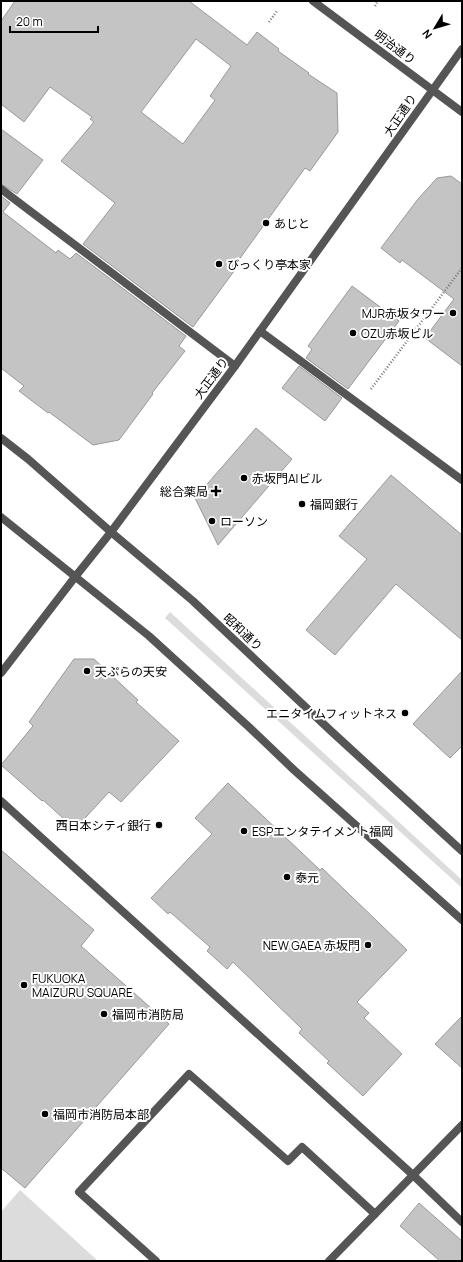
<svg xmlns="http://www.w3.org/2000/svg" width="463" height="1262" viewBox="0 0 463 1262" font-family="Manrope,'Noto Sans JP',sans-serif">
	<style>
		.green { fill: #dcdcdc }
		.building { fill: #c4c4c4; stroke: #999; fill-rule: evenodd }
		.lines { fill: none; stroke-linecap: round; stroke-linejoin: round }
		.path { stroke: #777; stroke-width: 2.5; stroke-dasharray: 1 2; stroke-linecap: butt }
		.service { stroke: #555; stroke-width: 8 }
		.minor { stroke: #555; stroke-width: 8 }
		.tertiary { stroke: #555; stroke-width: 8 }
		.poi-dot { fill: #000; stroke: #fff; stroke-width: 1.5 }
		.labels { text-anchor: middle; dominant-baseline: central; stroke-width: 4; stroke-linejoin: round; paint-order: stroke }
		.street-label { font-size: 12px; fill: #000; stroke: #fff }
		.poi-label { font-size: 12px; fill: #000; stroke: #fff; text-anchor: start }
	</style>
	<rect width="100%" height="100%" fill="#fff"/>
	<!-- green -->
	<g class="green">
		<path d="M170,612L462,880V888L165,618Z"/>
		<path d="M20,1190L98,1261H1V1212Z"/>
	</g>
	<!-- building -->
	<g class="building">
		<path d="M15,1H189L247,45L257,32L279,49L278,51L309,73L308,74L337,93L338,132L310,171L305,168L238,261L240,263L193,327L83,244L115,203L61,161L94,122L90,119L92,117L50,87L24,122L1,104V21ZM196,39L231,66L210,96L215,100L183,144L141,112Z"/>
		<path d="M1,129L43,160L17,194L1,184Z"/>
		<path d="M451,176L462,184V366L425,338L454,299L402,260L400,263L381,248L418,199L437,178Z"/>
		<path d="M1,196L10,203L3,212L56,253L58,250L70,259L76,253L186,336L179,346L185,351L152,393L153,394L119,440L93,445L49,412L48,413L19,391L24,386L1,368Z"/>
		<path d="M352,286L399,321L348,389L306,358L312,349L308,346Z"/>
		<path d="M299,366L342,398L325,421L282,388Z"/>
		<path d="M256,428L292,459L218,545L195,498Z"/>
		<path d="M391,475L462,535V640L396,584L335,655L306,630L367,559L339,536Z"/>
		<path d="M74,659H94L138,700L136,702L179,741L121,802L109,792L75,829L43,800L42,801L1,765L33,726L29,722Z"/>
		<path d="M462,671V746L450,758L413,724Z"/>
		<path d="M228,783L320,870L322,868L407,950L357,1002L369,1013L364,1018L402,1054L363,1096L327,1063L329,1061L299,1033L302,1029L233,962L227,969L207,951L210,947L170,912L168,914L151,898L212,834L195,818Z"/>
		<path d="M1,850L94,930L81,946L169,1024L25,1188L1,1168Z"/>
		<path d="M462,1016V1068L435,1044Z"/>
		<path d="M419,1203L462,1241V1261H440L400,1226Z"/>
	</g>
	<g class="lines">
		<!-- path -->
		<g class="path">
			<path d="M375,6L378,1"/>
			<path d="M269,22L277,11"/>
			<path d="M371,389L462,268"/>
		</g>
		<!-- service -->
		<path class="service" d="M156,1261L79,1192L189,1074L288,1161L302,1147L375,1214"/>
		<!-- minor -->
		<g class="minor">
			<path d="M1,189L235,366"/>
			<path d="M260,331L462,480"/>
			<path d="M1,801L413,1175L462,1222"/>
			<path d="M329,1261L462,1125"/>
		</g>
		<!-- tertiary -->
		<g class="tertiary">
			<path d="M313,1L462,112"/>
			<path d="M1,438L28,459L111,532L193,601L331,731L462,851"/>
			<path d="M1,517L149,636L250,728L294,770L462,920"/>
			<path d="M1,673L75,577L111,532L235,366L462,49"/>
		</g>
	</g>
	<!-- markers -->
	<g class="poi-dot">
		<circle cx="266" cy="223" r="4"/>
		<circle cx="219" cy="264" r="4"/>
		<circle cx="453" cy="313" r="4"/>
		<circle cx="353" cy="333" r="4"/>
		<circle cx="244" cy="478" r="4"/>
		<path d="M214 485h4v4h4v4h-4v4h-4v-4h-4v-4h4z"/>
		<circle cx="302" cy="504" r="4"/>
		<circle cx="212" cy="521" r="4"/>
		<circle cx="87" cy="671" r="4"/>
		<circle cx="405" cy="713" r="4"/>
		<circle cx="159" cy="825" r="4"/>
		<circle cx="244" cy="831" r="4"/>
		<circle cx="287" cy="877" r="4"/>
		<circle cx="368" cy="945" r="4"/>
		<circle cx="24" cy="985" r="4"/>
		<circle cx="104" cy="1014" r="4"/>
		<circle cx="45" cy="1114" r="4"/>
	</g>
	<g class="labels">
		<!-- street labels -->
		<g class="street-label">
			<text transform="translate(395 47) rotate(37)">明治通り</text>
			<text transform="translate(400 115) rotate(-56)">大正通り</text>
			<text transform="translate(211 378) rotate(-53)">大正通り</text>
			<text transform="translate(243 632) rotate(43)">昭和通り</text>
		</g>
		<!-- poi labels -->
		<g class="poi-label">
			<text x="274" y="223">あじと</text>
			<text x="227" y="264">びっくり亭本家</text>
			<text x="445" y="313" text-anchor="end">MJR赤坂タワー</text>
			<text x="361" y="333">OZU赤坂ビル</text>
			<text x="252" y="478">赤坂門AIビル</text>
			<text x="208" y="491" text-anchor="end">総合薬局</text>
			<text x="310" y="504">福岡銀行</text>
			<text x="220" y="521">ローソン</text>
			<text x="95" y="671">天ぷらの天安</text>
			<text x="397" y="713" text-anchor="end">エニタイムフィットネス</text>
			<text x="151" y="825" text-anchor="end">西日本シティ銀行</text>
			<text x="252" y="831">ESPエンタテイメント福岡</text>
			<text x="295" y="877">泰元</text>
			<text x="360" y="945" text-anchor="end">NEW GAEA 赤坂門</text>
			<text x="32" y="978">FUKUOKA<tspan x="32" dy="14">MAIZURU SQUARE</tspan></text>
			<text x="112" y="1014">福岡市消防局</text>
			<text x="53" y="1114">福岡市消防局本部</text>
		</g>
	</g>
	<!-- border -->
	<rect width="463" height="1262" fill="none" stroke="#000000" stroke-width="4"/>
	<!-- north arrow -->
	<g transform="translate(435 28) rotate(232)" stroke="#ffffff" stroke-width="3" paint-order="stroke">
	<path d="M0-3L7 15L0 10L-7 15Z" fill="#000000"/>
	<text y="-6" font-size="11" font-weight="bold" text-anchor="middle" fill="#000000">N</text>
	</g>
	<!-- scale -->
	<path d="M10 26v6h88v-6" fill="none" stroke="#000000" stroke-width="2"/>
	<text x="16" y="26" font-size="12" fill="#000000" stroke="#ffffff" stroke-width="3" paint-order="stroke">20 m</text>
</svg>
